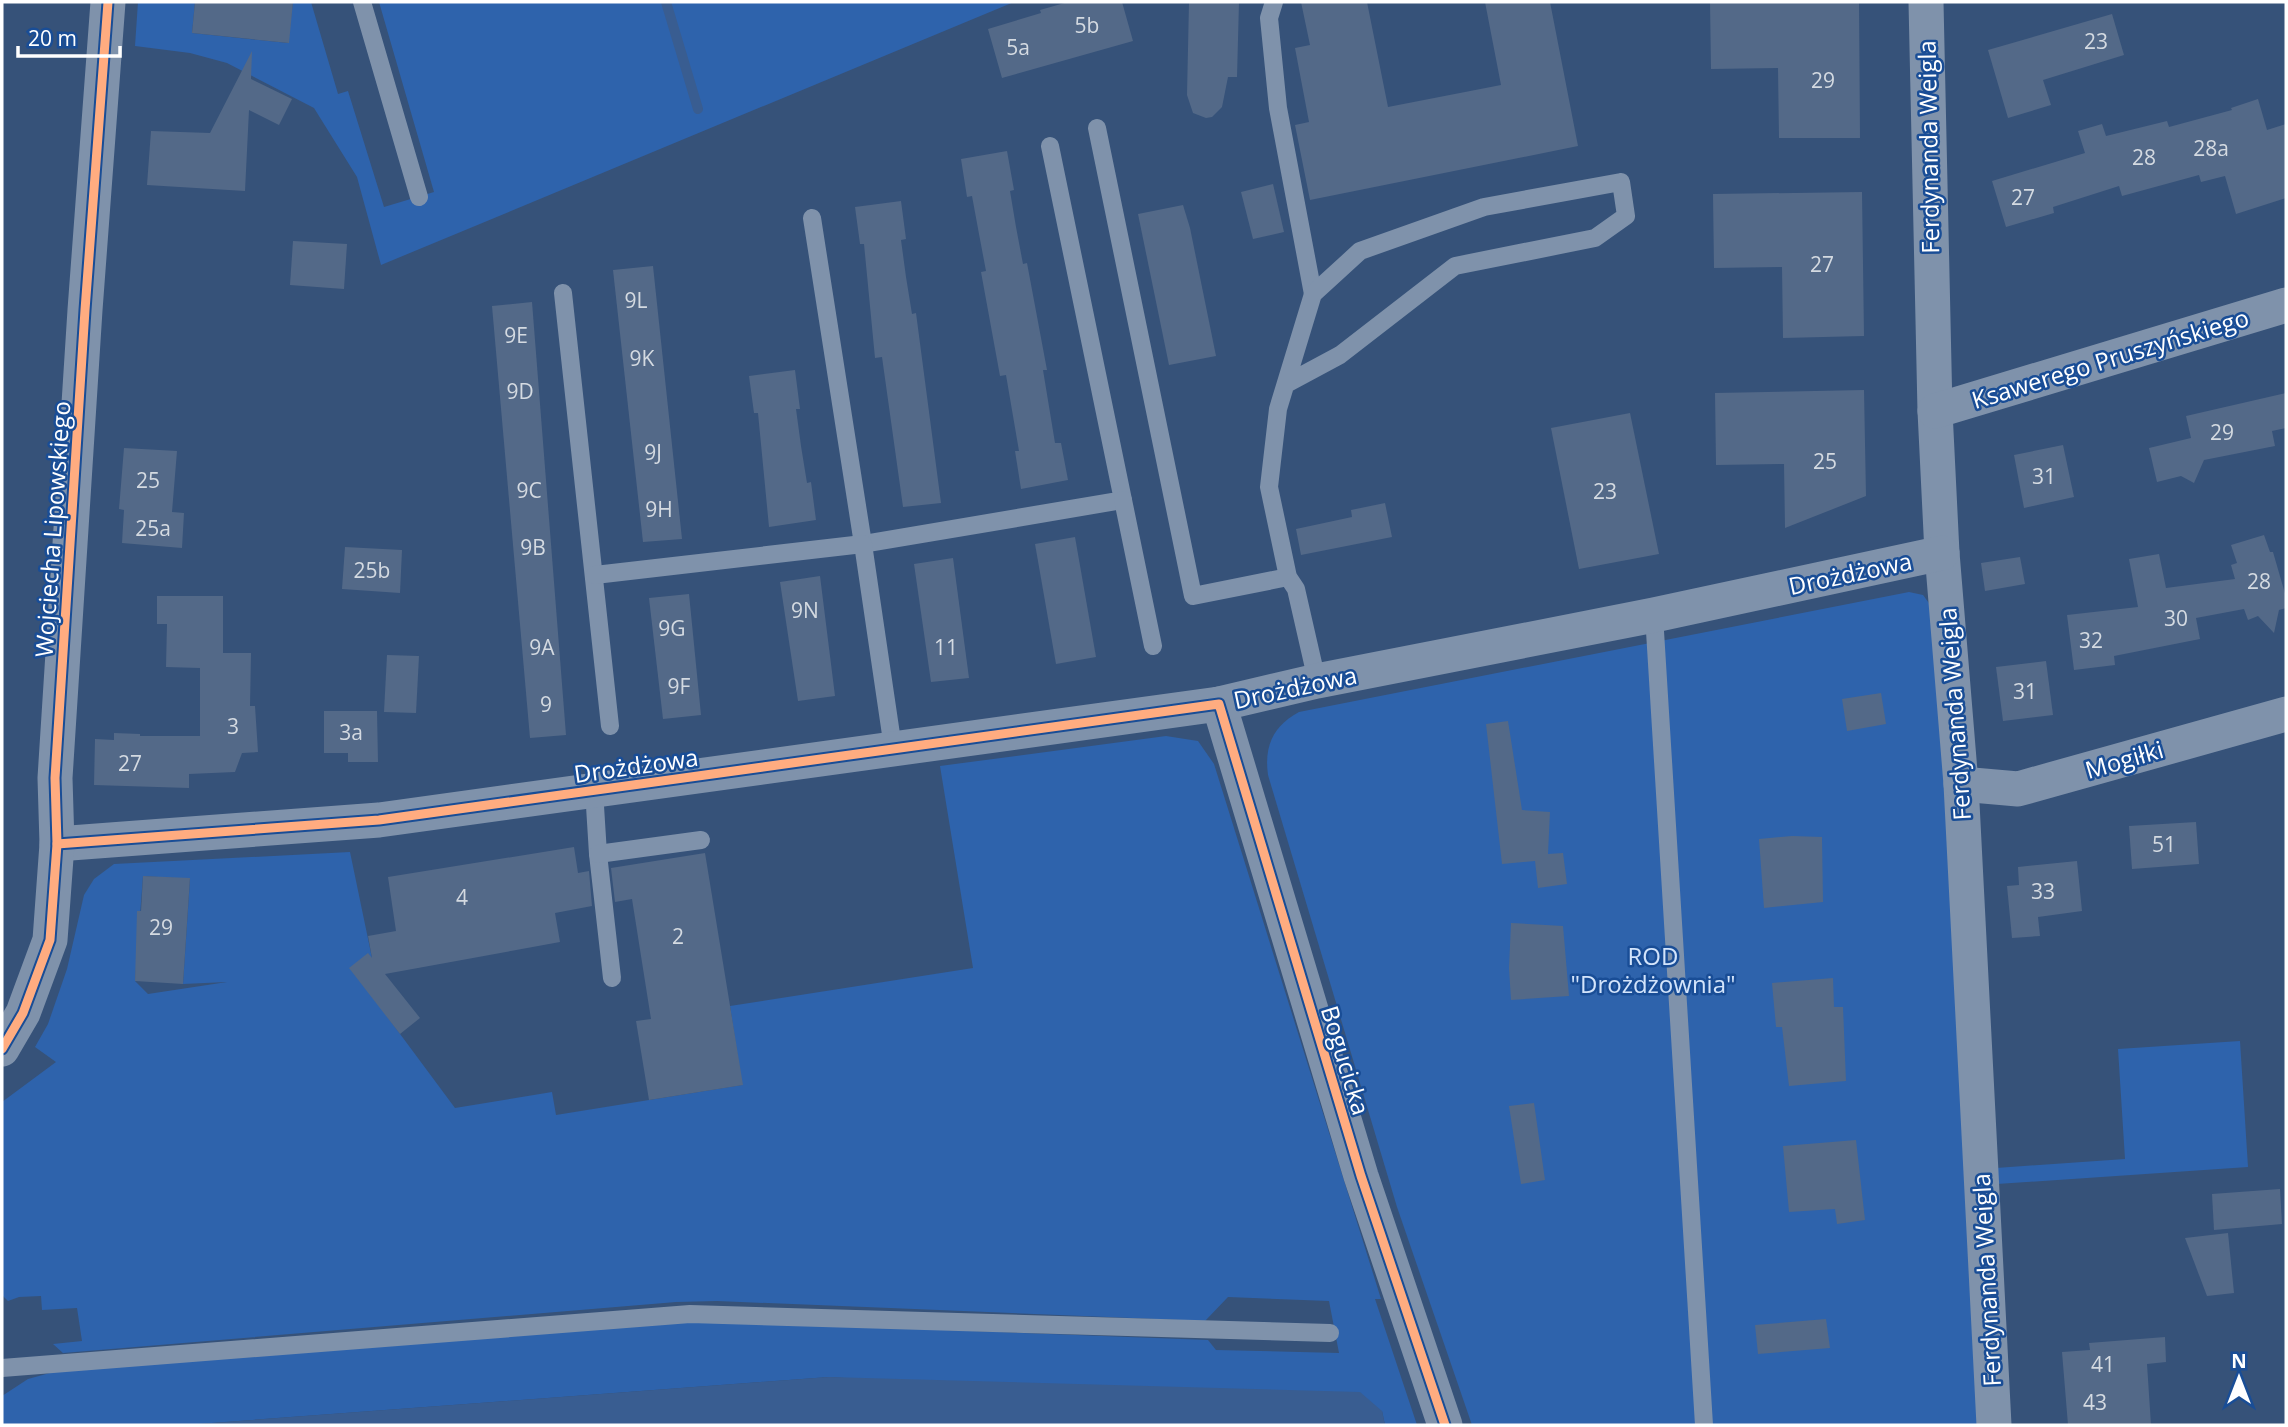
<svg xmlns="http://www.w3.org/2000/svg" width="2288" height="1427" viewBox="0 0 2288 1427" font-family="'Open Sans',sans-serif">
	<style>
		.green { fill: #2e63ac; fill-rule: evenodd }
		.water { fill: #395d91 }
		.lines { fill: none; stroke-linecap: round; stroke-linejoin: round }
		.stream { stroke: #395d91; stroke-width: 10 }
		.building { fill: #536988 }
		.lane { stroke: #7f92ab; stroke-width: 18 }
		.street { stroke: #7f92ab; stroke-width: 35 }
		.cycleway-casing { stroke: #194d96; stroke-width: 13 }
		.cycleway { stroke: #ffac80; stroke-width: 9 }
		.labels { text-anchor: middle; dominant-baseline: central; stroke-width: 5; stroke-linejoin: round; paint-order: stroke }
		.number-label { font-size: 21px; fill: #d4dae1 }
		.street-label { font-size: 24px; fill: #fff; stroke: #194d96 }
		.park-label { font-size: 24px; fill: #d3e4fb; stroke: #194d96 }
	</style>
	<rect width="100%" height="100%" fill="#365279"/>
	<!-- green -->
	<g class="green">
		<path d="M138,2H195L192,33L288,43L293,2H311L338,94L348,91L384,207L434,192L379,2H1014L381,265L357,177L314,108L227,63L190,53L135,46Z"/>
		<path d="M1909,592L1923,595L1937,614L1982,1425H1472L1397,1207L1268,775C1264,746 1273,726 1299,712Z"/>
		<path d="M1166,736L1198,741L1214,764L1381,1299H1375L1417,1425H1385L1382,1411L829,1377L185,1425H2V1396L28,1379L57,1371L708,1321L1208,1340L1216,1350L1339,1353L1329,1301L1228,1297L1205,1321L717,1301L676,1302L63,1353L53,1344L82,1341L77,1308L42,1310L41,1296L19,1297L8,1301L2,1295V1102L56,1062L35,1047L48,1024L67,969L84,895L94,879L114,864L350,852L383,1011L455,1108L552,1092L556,1115L742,1085L730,1006L973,968L940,766ZM143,876L190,879L183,984L227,982L148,994L135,981Z"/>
		<path d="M2240,1041L2248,1167L1997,1184L1996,1168L2125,1159L2118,1049Z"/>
	</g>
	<!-- water -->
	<path class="water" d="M829,1377L1360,1392L1382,1411L1385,1425H185Z"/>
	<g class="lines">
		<!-- stream -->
		<path class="stream" d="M666,2L698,109"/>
	</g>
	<!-- building -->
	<g class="building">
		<path d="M195,2H293L289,43L192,33Z"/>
		<path d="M1068,2H1122L1133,41L1002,78L988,29L1041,13L1040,10Z"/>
		<path d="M1189,2H1239L1237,77H1228L1222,107L1212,117L1206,118L1193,113L1187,95Z"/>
		<path d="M1301,2H1367L1388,107L1501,85L1485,2H1550L1578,146L1310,200L1295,125L1309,122L1295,48L1310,45Z"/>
		<path d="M1710,2H1859L1860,138H1779L1778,68L1711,69Z"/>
		<path d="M2112,14L2124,55L2043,80L2051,105L2008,118L1988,50Z"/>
		<path d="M252,51L251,79L292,99L279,125L249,110L245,191L147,185L151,131L210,133Z"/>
		<path d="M2258,99L2267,130L2286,124V198L2236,214L2225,176L2201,182L2199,175L2122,196L2119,186L2053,207L2054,213L2006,227L1992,181L2085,153L2078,131L2102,124L2106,136L2167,121L2169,127L2232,110L2231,108Z"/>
		<path d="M1007,151L1014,190L1010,191L1016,227L1023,264L1027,263L1047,370H1043L1055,443H1061L1068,480L1021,489L1015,451H1019L1006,375L1000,376L981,272L986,271L979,234L972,196L967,197L961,159Z"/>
		<path d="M1273,184L1284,232L1253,239L1241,192Z"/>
		<path d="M1862,192L1864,336L1783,338L1782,267L1714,268L1713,194Z"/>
		<path d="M901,201L906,239L901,240L906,277L912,314L916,313L941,503L903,507L882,357L875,358L864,244H860L855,207Z"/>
		<path d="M1183,205L1190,228L1216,356L1169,365L1138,214Z"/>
		<path d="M293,241L347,244L344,289L290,285Z"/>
		<path d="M653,266L682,539L643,542L613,270Z"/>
		<path d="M532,302L566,735L530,738L492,306Z"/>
		<path d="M795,370L800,409H796L801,446L807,483L811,482L816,520L769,527L758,413H754L749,376Z"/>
		<path d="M1864,390L1866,496L1785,528L1784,464L1716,465L1715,393Z"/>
		<path d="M2286,393V428L2272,431L2275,446L2204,460L2194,483L2181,476L2157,482L2149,448L2191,438L2186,416Z"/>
		<path d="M1630,413L1659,554L1579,569L1551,428Z"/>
		<path d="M2063,445L2074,497L2024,508L2014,455Z"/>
		<path d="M124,448L177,451L172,512L184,513L182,548L122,543L124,510L119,509Z"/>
		<path d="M1385,503L1392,537L1301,555L1296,529L1352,517L1351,510Z"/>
		<path d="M2264,535L2270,552H2273L2286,597V608L2279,610L2274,633L2258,616L2248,620L2244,609L2196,618L2200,639L2114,656L2115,665L2074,670L2067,615L2138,607L2129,559L2159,554L2166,588L2235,579L2231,565L2237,563L2231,545Z"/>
		<path d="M1075,537L1096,657L1056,664L1035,544Z"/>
		<path d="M345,547L402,550L400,593L342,589Z"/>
		<path d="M2020,557L2025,584L1985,591L1981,563Z"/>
		<path d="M953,558L969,678L931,682L914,564Z"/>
		<path d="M820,576L835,696L798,701L780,582Z"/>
		<path d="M689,594L701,715L663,719L649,598Z"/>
		<path d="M157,596H223V653H251L250,706H255L258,752L242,753L235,772L189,774V788L94,785L95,739L114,740V733L140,734V736H200V668L166,667L167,624H157Z"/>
		<path d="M387,655L419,656L416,713L384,712Z"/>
		<path d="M2046,661L2053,715L2003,721L1996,667Z"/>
		<path d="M1881,693L1886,724L1847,731L1842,699Z"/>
		<path d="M324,711H377L378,762H348V753H324Z"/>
		<path d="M1508,721L1522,810L1550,812L1548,854L1563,853L1567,884L1538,888L1535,861L1502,864L1486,724Z"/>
		<path d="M2196,822L2199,864L2132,869L2129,826Z"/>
		<path d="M1792,836L1822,837L1823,902L1764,908L1759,839Z"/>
		<path d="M574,847L578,873L589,871L592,906L555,913L560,942L385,974L420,1018L400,1034L349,968L368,953L372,958L368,936L396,931L388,877Z"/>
		<path d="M705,853L743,1085L649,1100L636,1021L651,1019L632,899L615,902L611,868Z"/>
		<path d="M2077,861L2082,911L2038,917L2040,936L2012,938L2007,886L2019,885L2018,867Z"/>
		<path d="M143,876L190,878L183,984L135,981L137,911H141Z"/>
		<path d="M1511,923L1563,926L1569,996L1511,1000L1509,968Z"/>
		<path d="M1833,978L1834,1007H1843L1846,1081L1789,1086L1782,1027H1776L1772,983Z"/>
		<path d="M1534,1103L1545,1180L1521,1184L1509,1106Z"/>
		<path d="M1856,1140L1865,1220L1837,1224L1835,1209L1789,1212L1783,1146Z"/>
		<path d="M2280,1189L2282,1224L2214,1230L2212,1194Z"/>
		<path d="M2228,1233L2234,1293L2207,1296L2185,1238Z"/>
		<path d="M1826,1319L1830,1348L1758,1354L1755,1325Z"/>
		<path d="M2165,1337L2166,1362L2147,1364L2151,1425H2068L2062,1352L2090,1350L2089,1343Z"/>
	</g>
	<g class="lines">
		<!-- lane -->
		<g class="lane">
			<path d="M362,2L419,197"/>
			<path d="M1274,2L1269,18L1278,108L1313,294"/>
			<path d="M1097,128L1193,596L1288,577"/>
			<path d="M812,218L863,544L1123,500L1050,146"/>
			<path d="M563,293L610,726"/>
			<path d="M1286,384L1340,355L1455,266L1595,238L1626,216L1621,182L1484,207L1360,251L1313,294L1278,409L1269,487L1288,577L1296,589L1317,681"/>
			<path d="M1123,500L1153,646"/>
			<path d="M595,575L863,544L893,748"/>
			<path d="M1654,615L1704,1425"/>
			<path d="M594,790L598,854L612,978"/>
			<path d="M598,854L701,840"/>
			<path d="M2,1368L690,1314L1330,1333"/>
		</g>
		<!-- street -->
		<g class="street">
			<path d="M1926,2L1935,411L1942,553L1961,784L1994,1425"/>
			<path d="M1935,411L2286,305"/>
			<path d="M1219,704L1361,1176L1445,1425"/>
			<path d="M1961,784L2018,789L2286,714"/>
			<path d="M57,844L379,820L1219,704L1317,681L1654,615L1942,553"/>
			<path d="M2,1049L23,1013L50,940L57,844L55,778L85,310L108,2"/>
		</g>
		<!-- cycleway casing -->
		<g class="cycleway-casing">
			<g id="cycleway">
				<path d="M57,844L379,820L1219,704L1361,1176L1445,1425"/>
				<path d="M2,1049L23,1013L50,940L57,844L55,778L85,310L108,2"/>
			</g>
		</g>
		<!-- cycleway -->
		<use href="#cycleway" class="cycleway"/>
	</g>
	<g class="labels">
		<!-- number labels -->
		<g class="number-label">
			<text x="1087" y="25">5b</text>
			<text x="2096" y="41">23</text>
			<text x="1018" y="47">5a</text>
			<text x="1823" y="80">29</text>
			<text x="2211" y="148">28a</text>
			<text x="2144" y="157">28</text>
			<text x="2023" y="197">27</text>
			<text x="1822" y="264">27</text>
			<text x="636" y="300">9L</text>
			<text x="516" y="335">9E</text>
			<text x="642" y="358">9K</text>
			<text x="520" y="391">9D</text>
			<text x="2222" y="432">29</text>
			<text x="653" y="452">9J</text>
			<text x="1825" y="461">25</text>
			<text x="2044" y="476">31</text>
			<text x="148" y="480">25</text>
			<text x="529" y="490">9C</text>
			<text x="1605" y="491">23</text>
			<text x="659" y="509">9H</text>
			<text x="153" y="528">25a</text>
			<text x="533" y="547">9B</text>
			<text x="372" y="570">25b</text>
			<text x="2259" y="581">28</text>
			<text x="805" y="610">9N</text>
			<text x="2176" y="618">30</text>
			<text x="672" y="628">9G</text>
			<text x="2091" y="640">32</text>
			<text x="542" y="647">9A</text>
			<text x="946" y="647">11</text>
			<text x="679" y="686">9F</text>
			<text x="2025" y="691">31</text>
			<text x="546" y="704">9</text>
			<text x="233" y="726">3</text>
			<text x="351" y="732">3a</text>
			<text x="130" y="763">27</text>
			<text x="2164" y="844">51</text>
			<text x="2043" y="891">33</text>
			<text x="462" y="897">4</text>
			<text x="161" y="927">29</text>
			<text x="678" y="936">2</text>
			<text x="2103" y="1364">41</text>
			<text x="2095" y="1402">43</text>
		</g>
		<!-- street labels -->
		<g class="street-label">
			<text transform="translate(1928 147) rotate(-91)">Ferdynanda Weigla</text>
			<text transform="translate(2110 358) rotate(-17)">Ksawerego Pruszyńskiego</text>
			<text transform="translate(52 529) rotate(-86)">Wojciecha Lipowskiego</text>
			<text transform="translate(1850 573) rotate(-12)">Drożdżowa</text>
			<text transform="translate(1295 687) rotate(-12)">Drożdżowa</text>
			<text transform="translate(1954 714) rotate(-94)">Ferdynanda Weigla</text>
			<text transform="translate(2124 759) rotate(-16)">Mogiłki</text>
			<text transform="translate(636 765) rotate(-8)">Drożdżowa</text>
			<text transform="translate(1346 1060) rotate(73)">Bogucicka</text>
			<text transform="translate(1986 1280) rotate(-93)">Ferdynanda Weigla</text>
		</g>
		<!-- park labels -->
		<g class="park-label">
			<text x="1653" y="955">ROD<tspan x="1653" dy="28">"Drożdżownia"</tspan></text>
		</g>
	</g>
	<!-- border -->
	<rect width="2288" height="1427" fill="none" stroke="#ffffff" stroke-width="7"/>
	<!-- north arrow -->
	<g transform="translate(2239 1378)" stroke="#194d96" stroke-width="5" paint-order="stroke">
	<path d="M0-5L12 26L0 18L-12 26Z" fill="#ffffff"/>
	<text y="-10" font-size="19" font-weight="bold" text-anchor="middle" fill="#ffffff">N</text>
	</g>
	<!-- scale -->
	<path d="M18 46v10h102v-10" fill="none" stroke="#ffffff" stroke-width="3.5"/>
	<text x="28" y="46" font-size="21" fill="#ffffff" stroke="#194d96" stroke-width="5" paint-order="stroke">20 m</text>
</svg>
